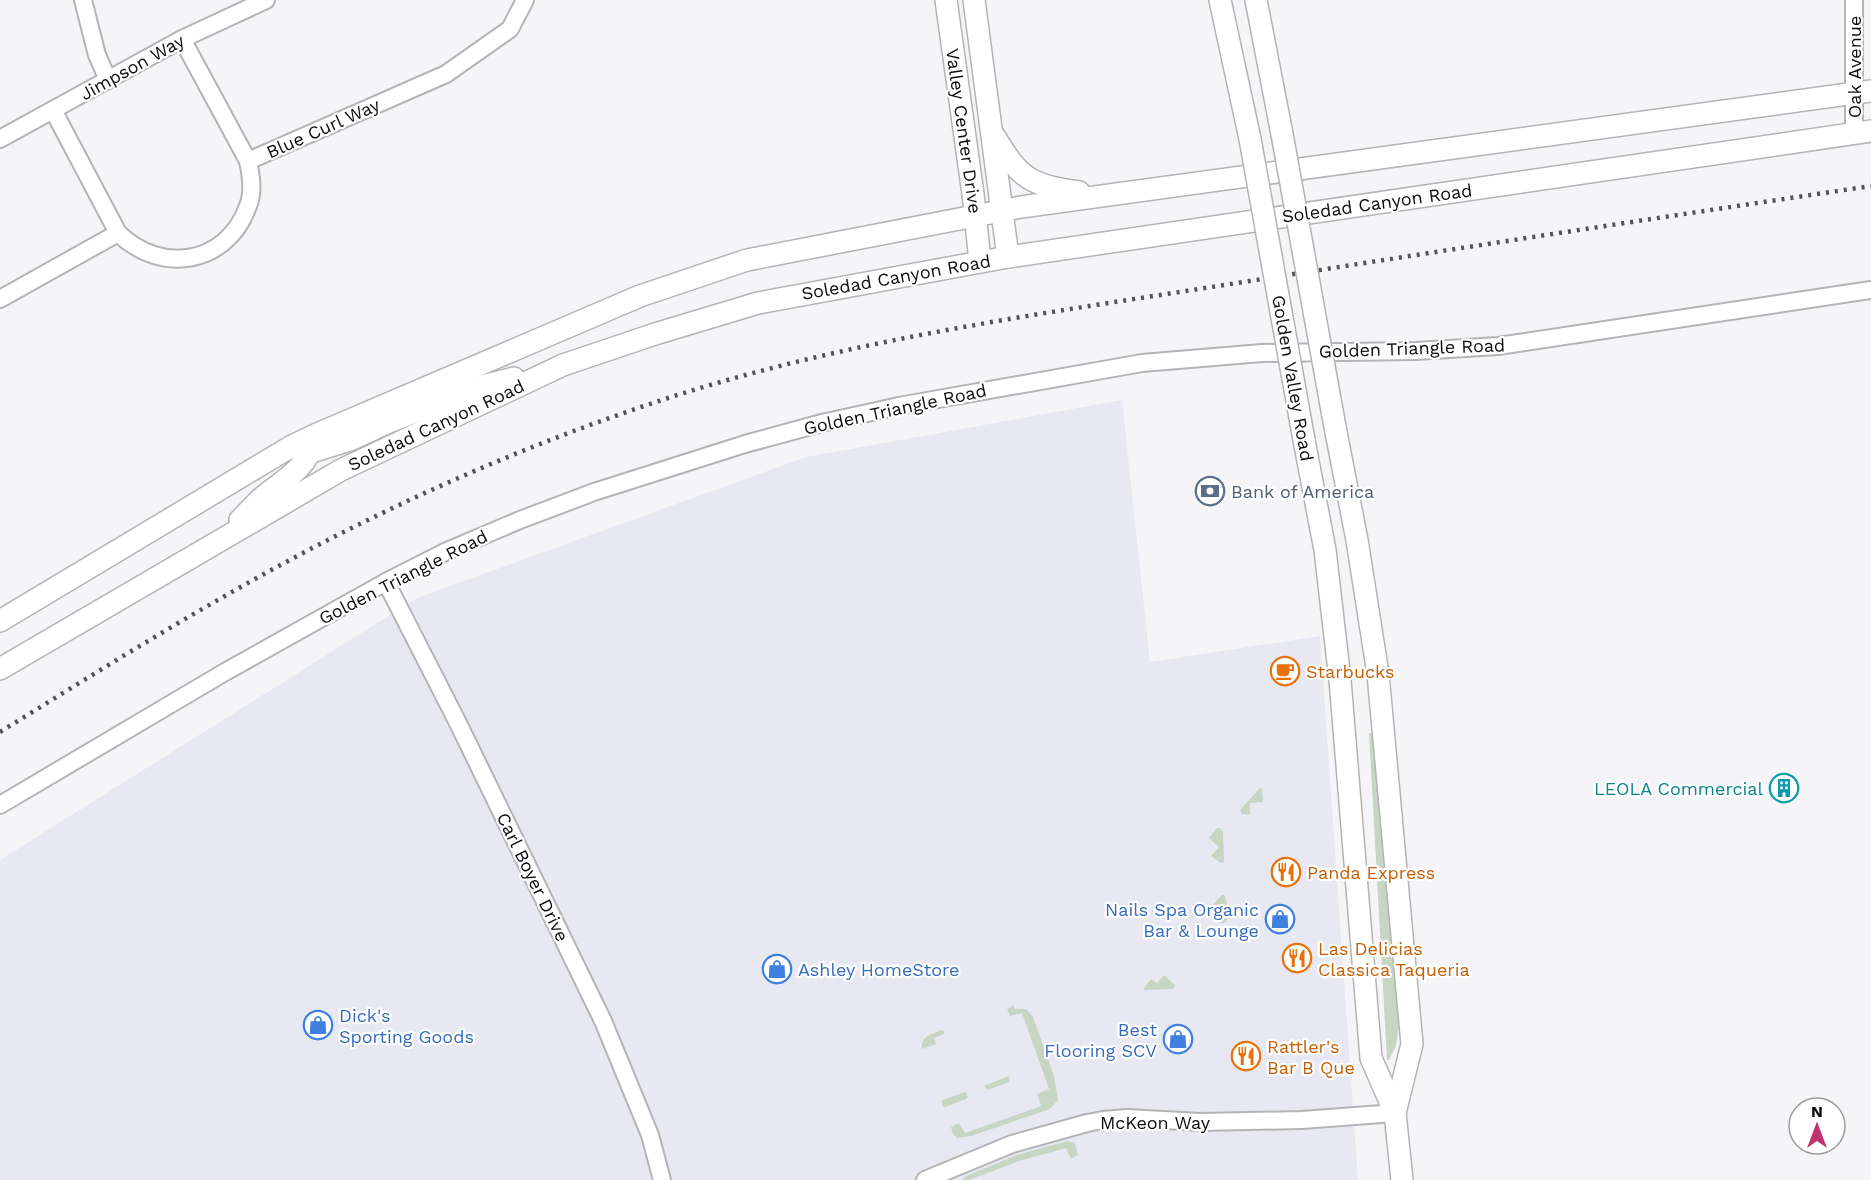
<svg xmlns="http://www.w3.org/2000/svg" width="1871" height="1180" viewBox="0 0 1871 1180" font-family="'Work Sans',sans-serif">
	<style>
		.built { fill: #e8e8f3 }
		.green { fill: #c7d6c2 }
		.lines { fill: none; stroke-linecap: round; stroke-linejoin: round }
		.minor-casing { stroke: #b4b4b7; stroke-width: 20 }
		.major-casing { stroke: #b4b4b7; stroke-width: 24 }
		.minor { stroke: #fff; stroke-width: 16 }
		.major { stroke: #fff; stroke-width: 21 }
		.rail { stroke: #525254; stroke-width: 4.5; stroke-dasharray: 3 6; stroke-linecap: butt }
		.major-bridge-casing { stroke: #b4b4b7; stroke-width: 24; stroke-linecap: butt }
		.major-bridge { stroke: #fff; stroke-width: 21 }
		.labels { text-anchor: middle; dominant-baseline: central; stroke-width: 4.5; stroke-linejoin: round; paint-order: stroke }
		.street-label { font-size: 18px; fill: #0b0b0d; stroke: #fff }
		.service-label { font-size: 18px; fill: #4e5e75; stroke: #fff; text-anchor: start }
		.food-label { font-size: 18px; fill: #c56008; stroke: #fff; text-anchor: start }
		.culture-label { font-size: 18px; fill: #0d838f; stroke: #fff; text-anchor: end }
		.shop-label { font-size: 18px; fill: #366cbe; stroke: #fff; text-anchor: end }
	</style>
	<rect width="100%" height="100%" fill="#f5f5f8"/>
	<!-- built -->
	<path class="built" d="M1122,400L1150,662L1320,636L1358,1180H0V860L417,598L806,457Z"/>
	<!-- green -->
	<g class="green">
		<path d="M1369,733H1371L1372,736L1388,884L1399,1027L1396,1046L1389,1060H1387Z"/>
		<path d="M1260,788L1262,789L1263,802L1250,803V815L1242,814L1240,810Z"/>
		<path d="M1217,828H1220L1223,832L1224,862L1221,863L1211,856L1219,847L1209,838Z"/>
		<path d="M1222,895H1224C1228,901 1229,915 1226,922L1222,923L1216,922L1223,913L1213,904Z"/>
		<path d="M1164,975L1175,985L1173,989L1143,990L1151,979L1157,983Z"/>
		<path d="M1013,1005L1015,1009H1026L1033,1017L1054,1076L1058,1100L1050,1109L971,1136L957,1138L953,1134L951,1127L959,1123L965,1133L1041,1106L1037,1094L1049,1089L1022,1013L1010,1016L1007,1010Z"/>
		<path d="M942,1030L944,1031V1034L934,1038L936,1044L922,1049C920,1036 932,1034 942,1030Z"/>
		<path d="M1009,1076L1010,1082L987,1090L984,1086Z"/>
		<path d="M965,1092L968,1097L966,1099L945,1107L942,1106V1100Z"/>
		<path d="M1067,1141L1075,1143L1078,1155L1071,1159L1066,1148L1019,1161L969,1180H962L966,1176L1017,1155Z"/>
	</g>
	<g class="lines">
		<!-- minor casing -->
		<g class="minor-casing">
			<g id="minor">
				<path d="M83,0L97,55L108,80"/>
				<path d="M182,39L248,161"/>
				<path d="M53,110L118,233"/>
				<path d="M1854,133V0"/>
				<path d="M0,139L182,39L266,0"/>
				<path d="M0,299L118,233C161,275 227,265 248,206C254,192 251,175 248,161L446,74L510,29L525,0"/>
				<path d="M386,582L458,723L603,1021L650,1135L662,1180"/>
				<path d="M0,805L225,672L386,582L447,551L520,520L594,492L745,444L822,423L899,406L1142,363L1262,353L1416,351L1498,346L1871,290"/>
				<path d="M925,1180L1012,1144L1087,1123L1103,1120L1127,1118L1200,1122L1302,1120L1395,1113"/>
			</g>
		</g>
		<!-- major casing -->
		<g class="major-casing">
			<g id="major">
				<path d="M946,0L973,194L980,261"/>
				<path d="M974,0L1008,257"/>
				<path d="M1220,0L1250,139"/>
				<path d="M1256,0L1282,134"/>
				<path d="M995,137C1020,179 1030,185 1079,192"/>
				<path d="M1335,427L1357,540L1378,674L1412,1044L1395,1113"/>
				<path d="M1304,440L1325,550L1340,680L1371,1058L1395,1113L1402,1180"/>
				<path d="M293,446L301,451L311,452L350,440L389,422L482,386L514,378"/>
				<path d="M240,520C248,512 255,504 264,496C283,481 308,467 314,441"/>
				<path d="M0,621L292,446L315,435L640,296L747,260L1021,207L1871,91"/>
				<path d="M0,669L341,470L563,365L655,334L758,303L1008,257L1871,131"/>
			</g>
		</g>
		<!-- minor -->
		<use href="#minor" class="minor"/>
		<!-- major -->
		<use href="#major" class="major"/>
		<!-- rail -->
		<path class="rail" d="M0,732C81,682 162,631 246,584C376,511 512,450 653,403C832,343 1019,317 1205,288C1427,253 1649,219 1871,186"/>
		<!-- major-bridge casing -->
		<g class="major-bridge-casing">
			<g id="major-bridge">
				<path d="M1282,134L1335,427"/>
				<path d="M1250,139L1304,440"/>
			</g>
		</g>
		<!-- major-bridge -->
		<use href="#major-bridge" class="major-bridge"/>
	</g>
	<!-- icons -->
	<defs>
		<g id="bank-ring" transform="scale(1.5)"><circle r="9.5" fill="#fff" stroke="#5c6f8a" stroke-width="1.5"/><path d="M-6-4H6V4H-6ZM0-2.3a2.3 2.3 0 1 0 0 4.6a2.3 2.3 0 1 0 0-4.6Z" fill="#5c6f8a"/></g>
		<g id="cafe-ring" transform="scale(1.5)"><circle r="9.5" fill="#fff" stroke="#e8710a" stroke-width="1.5"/><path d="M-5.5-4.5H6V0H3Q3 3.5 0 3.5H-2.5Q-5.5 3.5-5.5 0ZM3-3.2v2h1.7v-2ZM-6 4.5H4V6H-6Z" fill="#e8710a"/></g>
		<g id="building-ring" transform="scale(1.5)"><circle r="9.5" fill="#fff" stroke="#0f9aa8" stroke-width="1.5"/><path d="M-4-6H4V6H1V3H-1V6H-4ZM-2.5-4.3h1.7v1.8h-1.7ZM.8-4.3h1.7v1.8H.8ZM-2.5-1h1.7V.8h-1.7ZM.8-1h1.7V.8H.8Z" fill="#0f9aa8"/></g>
		<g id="restaurant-ring" transform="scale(1.5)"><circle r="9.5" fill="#fff" stroke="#e8710a" stroke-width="1.5"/><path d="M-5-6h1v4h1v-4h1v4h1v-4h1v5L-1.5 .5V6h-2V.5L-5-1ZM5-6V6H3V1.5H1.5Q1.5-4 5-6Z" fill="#e8710a"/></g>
		<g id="shop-ring" transform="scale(1.5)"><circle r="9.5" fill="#fff" stroke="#3f7fe0" stroke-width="1.5"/><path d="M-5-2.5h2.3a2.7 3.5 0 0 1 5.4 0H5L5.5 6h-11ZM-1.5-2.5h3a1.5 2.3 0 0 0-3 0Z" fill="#3f7fe0"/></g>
	</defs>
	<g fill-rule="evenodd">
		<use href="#bank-ring" x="1210" y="491"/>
		<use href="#cafe-ring" x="1285" y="671"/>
		<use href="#building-ring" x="1784" y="788"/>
		<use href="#restaurant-ring" x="1286" y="872"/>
		<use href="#shop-ring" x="1280" y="919"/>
		<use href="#restaurant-ring" x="1297" y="958"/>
		<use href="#shop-ring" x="777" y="969"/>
		<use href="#shop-ring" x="318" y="1025"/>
		<use href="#shop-ring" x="1178" y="1039"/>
		<use href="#restaurant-ring" x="1246" y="1056"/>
	</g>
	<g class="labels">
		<!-- street labels -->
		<g class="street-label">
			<text transform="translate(132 67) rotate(-29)">Jimpson Way</text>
			<text transform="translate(1854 67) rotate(-90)">Oak Avenue</text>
			<text transform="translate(323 128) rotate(-24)">Blue Curl Way</text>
			<text transform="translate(964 131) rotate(82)">Valley Center Drive</text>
			<text transform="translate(1377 203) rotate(-8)">Soledad Canyon Road</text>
			<text transform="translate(896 277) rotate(-10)">Soledad Canyon Road</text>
			<text transform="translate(1412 348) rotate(-2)">Golden Triangle Road</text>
			<text transform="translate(1293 378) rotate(80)">Golden Valley Road</text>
			<text transform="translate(895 409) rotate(-12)">Golden Triangle Road</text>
			<text transform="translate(436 425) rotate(-25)">Soledad Canyon Road</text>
			<text transform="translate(403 577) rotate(-27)">Golden Triangle Road</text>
			<text transform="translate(533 877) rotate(64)">Carl Boyer Drive</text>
			<text x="1155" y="1122">McKeon Way</text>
		</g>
		<!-- service labels -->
		<g class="service-label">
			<text x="1231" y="491">Bank of America</text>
		</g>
		<!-- food labels -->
		<g class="food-label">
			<text x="1306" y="671">Starbucks</text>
			<text x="1307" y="872">Panda Express</text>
			<text x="1318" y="948">Las Delicias<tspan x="1318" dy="21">Classica Taqueria</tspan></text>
			<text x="1267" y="1046">Rattler's<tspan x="1267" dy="21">Bar B Que</tspan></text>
		</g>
		<!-- culture labels -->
		<g class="culture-label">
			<text x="1763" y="788">LEOLA Commercial</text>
		</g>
		<!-- shop labels -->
		<g class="shop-label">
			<text x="1259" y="909">Nails Spa Organic<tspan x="1259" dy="21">Bar &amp; Lounge</tspan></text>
			<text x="798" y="969" text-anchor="start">Ashley HomeStore</text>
			<text x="339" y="1015" text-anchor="start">Dick's<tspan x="339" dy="21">Sporting Goods</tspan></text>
			<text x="1157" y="1029">Best<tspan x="1157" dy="21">Flooring SCV</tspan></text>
		</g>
	</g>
	<!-- north arrow -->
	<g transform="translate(1817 1126)"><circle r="28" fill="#ffffff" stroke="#9d9d9e" stroke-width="1.5"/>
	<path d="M0-4.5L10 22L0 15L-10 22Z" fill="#bd336f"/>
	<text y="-9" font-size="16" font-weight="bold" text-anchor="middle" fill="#0b0b0d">N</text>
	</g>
</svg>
